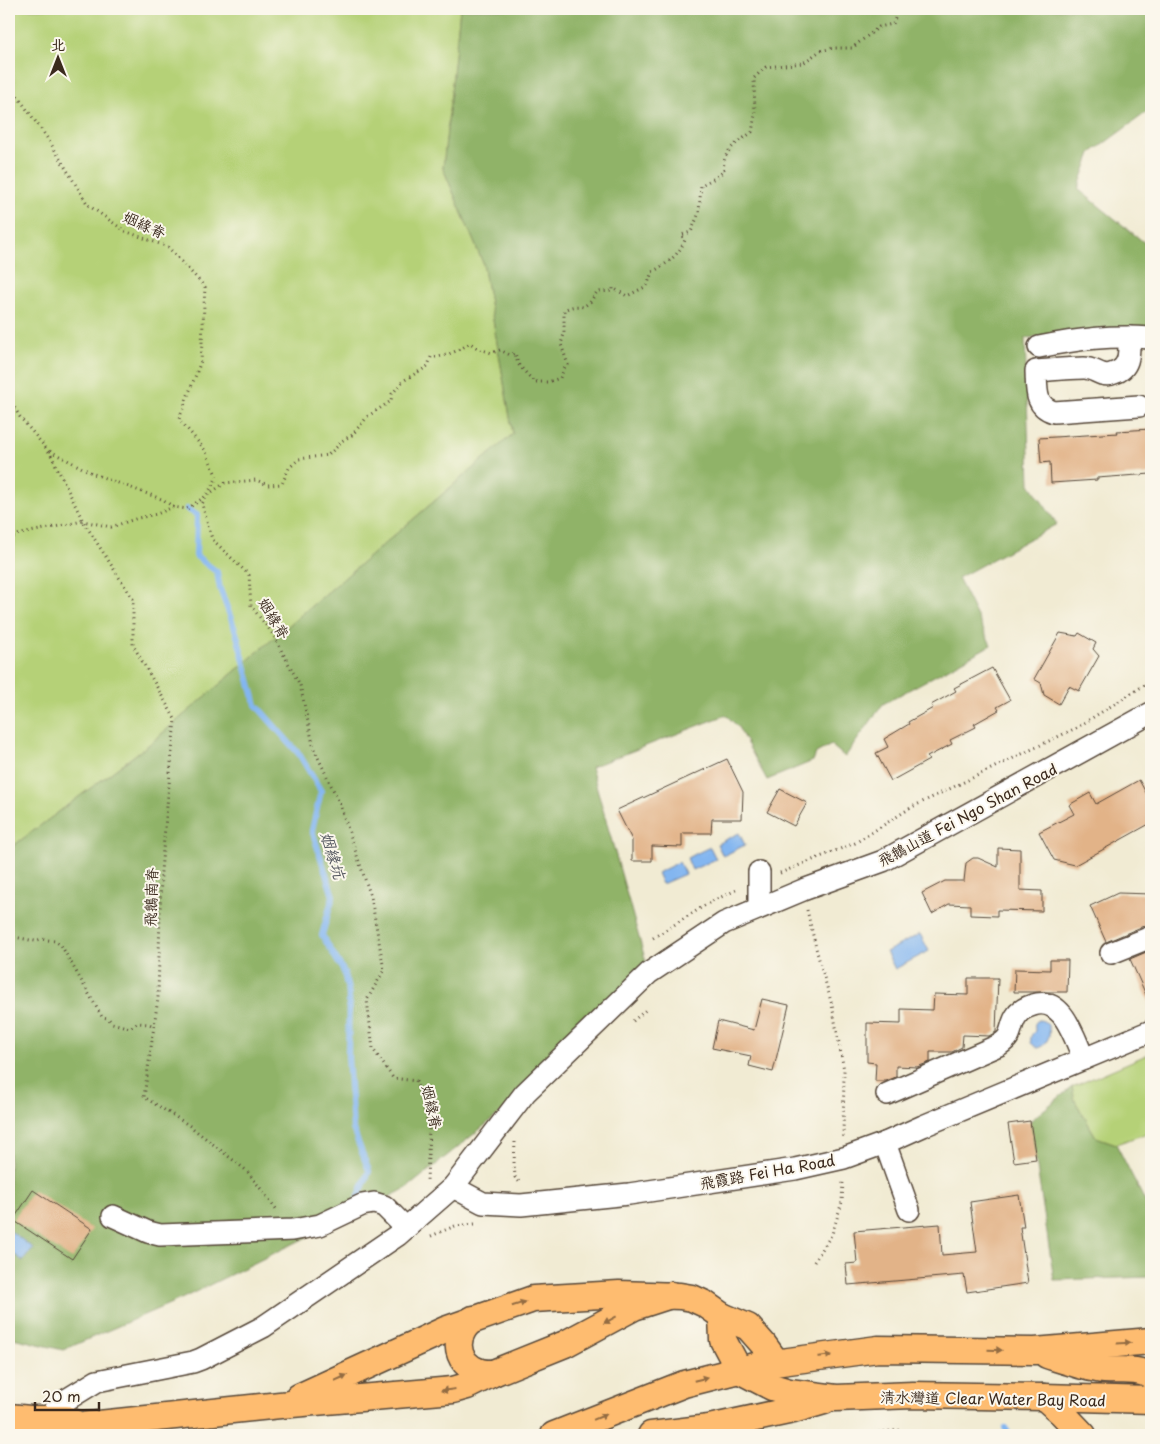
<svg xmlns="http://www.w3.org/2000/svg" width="1160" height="1444" viewBox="0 0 1160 1444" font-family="'Playpen Sans','LXGW WenKai TC',sans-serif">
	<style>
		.green { fill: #b5d177; stroke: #787e4a }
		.forest { fill: #90b368; stroke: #666e43 }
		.water { fill: #83b6f0; stroke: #5f7087 }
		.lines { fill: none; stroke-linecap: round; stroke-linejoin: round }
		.stream { stroke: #83b6f0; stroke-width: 6 }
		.building { fill: #e2b388 }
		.minor-casing { stroke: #564739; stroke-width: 24 }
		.major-casing { stroke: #564739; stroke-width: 29 }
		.path { stroke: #564739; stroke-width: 3; stroke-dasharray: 1 4; stroke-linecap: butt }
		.minor { stroke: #fff; stroke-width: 21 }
		.major { stroke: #febc70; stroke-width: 26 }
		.oneway { fill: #936c43 }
		.labels { text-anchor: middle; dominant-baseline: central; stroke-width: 4; stroke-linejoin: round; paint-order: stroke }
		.street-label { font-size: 15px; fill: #3b2a1e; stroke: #fbf7ec }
		.water-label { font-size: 16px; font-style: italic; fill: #51545d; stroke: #fbf7ec }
	</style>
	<rect width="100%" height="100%" fill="#fbf7ec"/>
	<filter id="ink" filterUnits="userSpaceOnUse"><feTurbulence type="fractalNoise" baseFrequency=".02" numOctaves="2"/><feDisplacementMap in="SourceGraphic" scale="10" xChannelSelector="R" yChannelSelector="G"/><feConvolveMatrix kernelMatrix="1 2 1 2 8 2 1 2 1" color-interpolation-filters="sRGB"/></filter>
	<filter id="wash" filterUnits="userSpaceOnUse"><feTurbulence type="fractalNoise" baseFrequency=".0096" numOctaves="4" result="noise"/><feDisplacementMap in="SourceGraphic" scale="20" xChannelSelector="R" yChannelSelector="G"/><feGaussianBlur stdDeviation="1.12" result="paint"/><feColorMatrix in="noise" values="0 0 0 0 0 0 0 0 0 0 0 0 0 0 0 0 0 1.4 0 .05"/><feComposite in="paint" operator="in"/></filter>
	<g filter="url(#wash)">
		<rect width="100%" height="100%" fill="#f1ebd3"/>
		<!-- green -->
		<g class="green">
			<path d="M9,9H460L443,168L483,263L513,434L151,743L9,849Z"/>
			<path d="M1151,1053V1132L1116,1144L1096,1137L1075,1101L1072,1087Z"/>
		</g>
		<!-- forest -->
		<g class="forest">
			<path d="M460,9H1151V109L1091,153L1078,189L1151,248V328L1025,338L1030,484L1057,524L958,578L991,645L883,704L845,757L831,745L816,753L813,761L767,780L738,727L726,715L591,767L649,973L525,1093L407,1188L183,1298L63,1350L9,1337V849L151,743L513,434L483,263L443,168Z"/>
			<path d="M1072,1087L1075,1101L1096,1137L1116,1144L1145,1201L1151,1209V1277L1054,1280L1030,1121Z"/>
		</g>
		<!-- water -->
		<g class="water">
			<path d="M739,833L745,845L723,856L717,844Z"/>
			<path d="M710,847L716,859L692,870L687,858Z"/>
			<path d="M679,862L685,874L662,884L657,873Z"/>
			<path d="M920,934L929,951L895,969L886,952Z"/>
			<path d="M1039,1020C1055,1021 1051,1046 1037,1048L1031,1043C1030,1037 1031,1035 1035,1031C1035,1026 1033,1023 1039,1020Z"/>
			<path d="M9,1230L33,1248L23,1261L9,1250Z"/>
		</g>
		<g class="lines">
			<!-- stream -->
			<g class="stream">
				<path d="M187,509L197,515L196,556L217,572L220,589L236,632L256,705L299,754L321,791L312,830L333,896L322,935L344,972L349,995L348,1056L353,1129L369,1171L356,1203"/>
				<path d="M1005,1428L1010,1435"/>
			</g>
		</g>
		<g id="blocks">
			<!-- building -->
			<g class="building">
				<path d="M1151,429V474L1097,478V480L1051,483L1050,462L1041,463L1039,438L1118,433L1117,431Z"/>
				<path d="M1060,633L1077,636L1079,633L1096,643L1093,649L1099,656L1079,691L1069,686L1059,704L1044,695L1041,683L1034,679Z"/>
				<path d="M992,668L1010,700L997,707L999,710L974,724L976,727L950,740L952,744L927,757L929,760L891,781L876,753L888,747L884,739L909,724L908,722L933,708L931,705L956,691L954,688Z"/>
				<path d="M727,759L743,792L742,819H712L711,833H682V847L652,846V861H632V840L617,810Z"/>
				<path d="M1139,780L1151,802V823L1075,865L1054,860L1039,832L1074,814L1069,805L1090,793L1096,804Z"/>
				<path d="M780,789L807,803L794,826L767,812Z"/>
				<path d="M998,848L1020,849V890L1042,891V911L997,910V916L970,915V905L949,904L932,914L922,893L945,881H964L966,863L973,858H978L998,867Z"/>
				<path d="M1118,893L1151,894V925H1146L1106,942L1090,906Z"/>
				<path d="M1151,950V1006L1130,959Z"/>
				<path d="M1050,960H1068L1067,992H1014L1015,969L1050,970Z"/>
				<path d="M968,978H998L996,1032L989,1036L963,1035L962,1047L952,1052H930V1062L917,1067L896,1066V1077L886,1081H875L876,1063L867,1062V1023L901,1024V1009L933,1010L934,994L968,995Z"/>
				<path d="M762,999L789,1005L773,1072L749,1066L751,1056L712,1048L718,1021L754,1030Z"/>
				<path d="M1030,1121L1036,1159L1014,1162L1008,1124Z"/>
				<path d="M33,1190L92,1229L72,1259L13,1220Z"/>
				<path d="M1019,1195L1024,1227H1020L1028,1283L967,1292L964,1275L848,1285L846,1264L857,1263L854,1231L940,1224L942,1255L977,1252L970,1202Z"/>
			</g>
		</g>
	</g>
	<g filter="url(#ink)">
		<use href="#blocks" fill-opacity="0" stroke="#564739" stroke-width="1"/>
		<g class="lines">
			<!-- minor casing -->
			<g class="minor-casing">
				<g id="minor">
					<path d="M1129,337C1129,351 1131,368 1114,373C1110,375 1106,375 1102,374C1096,372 1091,368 1084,368C1068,368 1052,370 1036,371C1037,389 1034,406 1054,412L1139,406"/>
					<path d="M1039,347C1078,339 1111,335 1151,338"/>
					<path d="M759,907V872"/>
					<path d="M1111,953L1151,937"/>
					<path d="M887,1094L999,1045C1002,1043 1006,1040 1008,1037C1012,1030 1012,1021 1017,1015C1020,1010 1027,1007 1033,1005C1063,995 1074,1038 1084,1059"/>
					<path d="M885,1143L909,1210"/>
					<path d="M453,1187L483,1203L521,1205L629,1194L795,1169L844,1158L885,1143L923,1126L1151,1031"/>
					<path d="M113,1216L148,1232L160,1235L293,1230L320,1225L362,1205L374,1203L384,1206L406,1228"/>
					<path d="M47,1433L50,1419L58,1405L97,1381L193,1362L201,1359L263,1327L398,1235L453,1187L525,1093L649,973L724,923L803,890L883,861L1151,713"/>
				</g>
			</g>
			<!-- major casing -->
			<g class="major-casing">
				<g id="major">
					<path d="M722,1316L723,1340L739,1370"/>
					<path d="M473,1319C446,1340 460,1375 493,1373"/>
					<path d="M1047,1355C1063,1360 1080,1366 1097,1369C1116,1373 1134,1366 1151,1376"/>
					<path d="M739,1370L772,1387L789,1392L836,1398L913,1395L1044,1397L1151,1400"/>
					<path d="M299,1397L445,1330L533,1299L619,1294L680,1296L692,1298L705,1304L722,1316L748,1327L763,1344L776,1362"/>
					<path d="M1044,1397L1062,1413L1083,1435"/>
					<path d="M9,1417L30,1419H66L80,1426"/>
					<path d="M56,1435L66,1434L80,1426L280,1405L453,1390L467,1386L493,1373L565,1344L634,1307L671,1295"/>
					<path d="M554,1435L684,1384L759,1365L878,1349L1035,1351L1151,1341"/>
					<path d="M651,1435L709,1428L793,1410L824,1401"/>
				</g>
			</g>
			<!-- path -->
			<g class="path">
				<path d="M9,84L50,142L88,205L125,231L168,247L205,287L201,361L179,419L205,450L217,477L202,504L212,539L249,575L251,606L272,633L300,685L314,749L339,802L371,897L384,970L367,1000L373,1049L393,1078L416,1081L429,1127L427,1182"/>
				<path d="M9,389L10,400L20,417L50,453L83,521L133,599V645L175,719L161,871L158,998L144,1097L190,1126L247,1171L277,1210"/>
				<path d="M50,451L94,474L164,500L173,507"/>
				<path d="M9,539L16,535L83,521L111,527L138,518L157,514L173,507L187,509L225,483L256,480L268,485L282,484L289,468L299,459L328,455L339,445L340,442L352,435L368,416L391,401L392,394L403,381L428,366L431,357C443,358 460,350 470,343L479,349L492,353L500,350L510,355L515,353L518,364L534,382H548L560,378L564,369L568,365L561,344L564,334V310C570,307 576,305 583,307L590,302L597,292L613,291V288L627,296L647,286L652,272C667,264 678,256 685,240L681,235L691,232L699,213L701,185L715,178L724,171C721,150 738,143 752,132L755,115L754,78L766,67L803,63L820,51L833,48H852L879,27L893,24L898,9"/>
				<path d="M780,873L855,843L912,807L1076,728L1151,681"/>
				<path d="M807,910L817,952L832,1005L844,1070L843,1137"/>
				<path d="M9,936L35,941L41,939L55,941L61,945L102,1017L108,1018L112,1023L130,1028L137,1023L149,1024L154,1026"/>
				<path d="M653,938L712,901L739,889"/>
				<path d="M633,1021L648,1008"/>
				<path d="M515,1142L514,1163L515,1177L521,1184"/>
				<path d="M431,1236L455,1226L475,1224"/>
				<path d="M814,1262L832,1234L842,1202L843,1180"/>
				<path d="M854,1435L901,1430L906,1435"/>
			</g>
			<!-- minor -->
			<use href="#minor" class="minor"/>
			<!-- major -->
			<use href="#major" class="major"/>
		</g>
		<!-- one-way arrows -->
		<defs><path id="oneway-solid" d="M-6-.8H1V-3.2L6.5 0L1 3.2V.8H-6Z" transform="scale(1.25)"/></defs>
		<g class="oneway">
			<use href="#oneway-solid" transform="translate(519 1304) rotate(-18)"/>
			<use href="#oneway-solid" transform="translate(610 1320) rotate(152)"/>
			<use href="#oneway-solid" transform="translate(1124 1343) rotate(-4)"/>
			<use href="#oneway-solid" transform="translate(995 1350) rotate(1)"/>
			<use href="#oneway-solid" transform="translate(825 1356) rotate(-7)"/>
			<use href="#oneway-solid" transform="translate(341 1378) rotate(-24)"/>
			<use href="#oneway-solid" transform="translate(701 1379) rotate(-14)"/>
			<use href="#oneway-solid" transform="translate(448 1390) rotate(173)"/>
			<use href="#oneway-solid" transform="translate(600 1417) rotate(-22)"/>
		</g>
	</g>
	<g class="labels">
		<!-- street labels -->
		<g class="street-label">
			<text transform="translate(145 224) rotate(24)">姻緣脊</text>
			<text transform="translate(275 618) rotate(59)">姻緣脊</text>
			<text transform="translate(967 814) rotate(-28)">飛鵝山道 Fei Ngo Shan Road</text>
			<text transform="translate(150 897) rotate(-88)">飛鵝南脊</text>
			<text transform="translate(433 1107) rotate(77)">姻緣脊</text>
			<text transform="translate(767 1171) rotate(-10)">飛霞路 Fei Ha Road</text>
			<text transform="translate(993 1398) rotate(1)">清水灣道 Clear Water Bay Road</text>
		</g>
		<!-- water labels -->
		<g class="water-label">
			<text transform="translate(334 855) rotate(73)">姻緣坑</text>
		</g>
	</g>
	<!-- margin -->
	<rect width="1160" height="1444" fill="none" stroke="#fbf7ec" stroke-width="30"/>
	<!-- north arrow -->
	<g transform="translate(58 58)" stroke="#fbf7ec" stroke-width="4" paint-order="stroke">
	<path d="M0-4L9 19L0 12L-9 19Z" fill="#3b2a1e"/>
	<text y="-8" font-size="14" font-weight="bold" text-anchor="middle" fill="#3b2a1e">北</text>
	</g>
	<!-- scale -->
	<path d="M35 1402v8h64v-8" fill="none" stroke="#3b2a1e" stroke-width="2.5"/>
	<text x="42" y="1402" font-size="15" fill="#3b2a1e" stroke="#fbf7ec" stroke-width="4" paint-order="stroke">20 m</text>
</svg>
